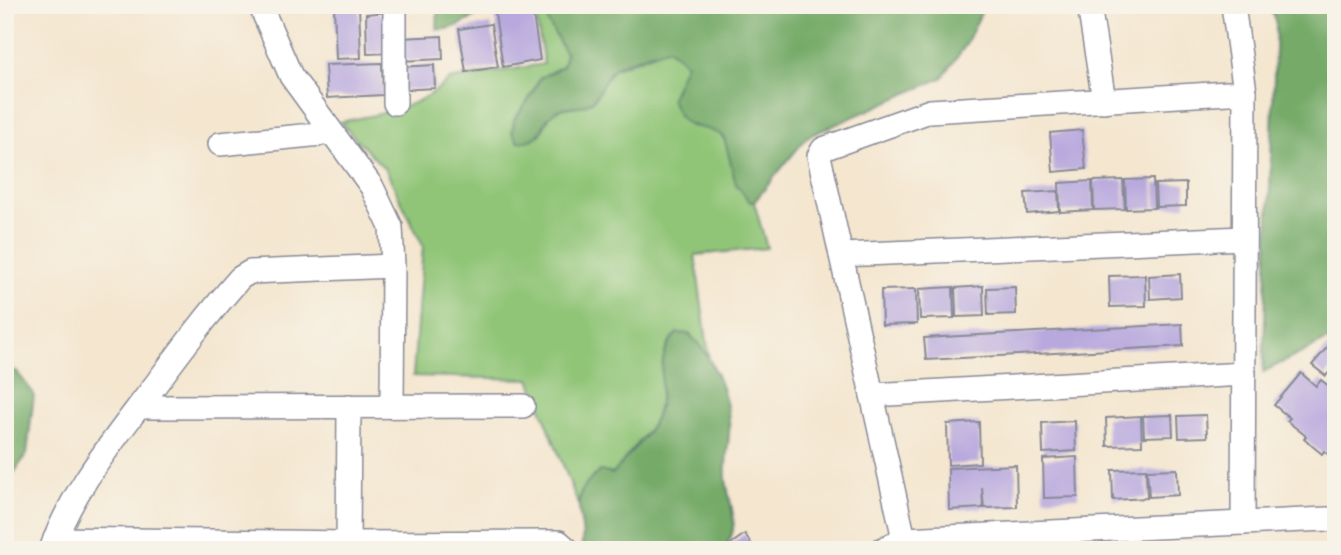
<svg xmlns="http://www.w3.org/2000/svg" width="1341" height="555" viewBox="0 0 1341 555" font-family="Delius,sans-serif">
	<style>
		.green { fill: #90c577; stroke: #567a6a; stroke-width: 2 }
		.forest { fill: #74aa68; stroke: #486c63; stroke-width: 2 }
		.building { fill: #b8a8de }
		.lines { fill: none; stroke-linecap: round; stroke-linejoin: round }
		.minor-casing { stroke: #888a96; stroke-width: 26 }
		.minor { stroke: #fff; stroke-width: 23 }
	</style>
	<rect width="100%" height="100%" fill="#f7f3e8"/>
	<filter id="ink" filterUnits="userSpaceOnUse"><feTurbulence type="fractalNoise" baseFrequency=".0143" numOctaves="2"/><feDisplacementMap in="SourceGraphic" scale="14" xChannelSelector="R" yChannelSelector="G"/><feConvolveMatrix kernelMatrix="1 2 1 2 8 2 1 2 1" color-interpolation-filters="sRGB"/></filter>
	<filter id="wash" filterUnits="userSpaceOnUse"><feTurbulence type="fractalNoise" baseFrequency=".00686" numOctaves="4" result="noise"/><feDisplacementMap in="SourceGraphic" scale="28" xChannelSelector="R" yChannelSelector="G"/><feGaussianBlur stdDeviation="1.57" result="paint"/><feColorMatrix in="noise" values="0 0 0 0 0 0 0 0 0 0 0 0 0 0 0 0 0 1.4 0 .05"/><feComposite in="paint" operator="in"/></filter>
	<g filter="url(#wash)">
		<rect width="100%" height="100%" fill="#f4e6cf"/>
		<!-- green -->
		<path class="green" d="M534,5H546L545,10L566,54L563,66L540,78L528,101L514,120L540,135L551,114L561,108L585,105L594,98L613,69L668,48L686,63L682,75L690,126C697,127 706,127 713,130C734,137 734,185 750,202H754L767,248L695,255L709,357L698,342L659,402L657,414L651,426L613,474L581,492L578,504L530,379L413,376L423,246L386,170L340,122C379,114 419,109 449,80L544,64Z"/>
		<!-- forest -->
		<g class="forest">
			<path d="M438,5H492C478,15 455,32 437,29Z"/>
			<path d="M546,5H985L965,46L942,78L807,137L754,202H750L736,184L724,137C698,119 684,138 671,98L686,63L668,48C654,53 628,60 616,67C605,74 602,89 594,99C582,111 565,103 553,113C537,126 548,140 518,142L512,132L514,120L528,101L540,78L563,66L566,54L548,22Z"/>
			<path d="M1270,5H1336V336L1263,372L1276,24Z"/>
			<path d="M677,333L689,334C711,354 726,389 729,420C731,439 724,459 726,479C729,506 743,526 723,550H581C589,514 561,503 600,471L613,474C626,456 648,437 656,416C667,389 653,356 677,333Z"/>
			<path d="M5,366L17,372L34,394L27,454L5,486Z"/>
		</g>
		<g id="blocks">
			<!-- building -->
			<g class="building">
				<path d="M359,5L361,58L336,59L334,6Z"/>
				<path d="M532,8L540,60L503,67L495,14Z"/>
				<path d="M388,12L390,53L367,54L366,14Z"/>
				<path d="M491,24L498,67L466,72L459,29Z"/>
				<path d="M442,36L443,59L401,61L400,38Z"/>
				<path d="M382,63L383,95L327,98L325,65Z"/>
				<path d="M434,65L435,88L399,90V67Z"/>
				<path d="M1082,130L1086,169L1053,172L1050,133Z"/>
				<path d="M1153,179L1154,208L1126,209L1125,180Z"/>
				<path d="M1123,180L1125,209L1094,210L1093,181Z"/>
				<path d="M1092,181L1093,210L1060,212L1059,183Z"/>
				<path d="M1186,183V206L1156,207L1155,184Z"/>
				<path d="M1058,191L1059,211L1027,214L1025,193Z"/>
				<path d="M1180,274L1181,297L1150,299L1149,276Z"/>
				<path d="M1145,275L1146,306L1110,307L1109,276Z"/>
				<path d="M983,286L984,316L956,317L955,288Z"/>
				<path d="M953,287L954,318L920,319L919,289Z"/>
				<path d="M1015,287L1016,314L988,315L987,288Z"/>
				<path d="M916,289L917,324L882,325L881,290Z"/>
				<path d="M1182,324L1183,346L926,360L924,338Z"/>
				<path d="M1329,345L1336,351V364L1326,376L1312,365Z"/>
				<path d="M1301,373L1316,386L1321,380L1336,392V461L1324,451L1322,454L1304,439L1306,436L1287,421L1290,418L1274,405Z"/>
				<path d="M1172,415L1173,436L1144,437L1143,416Z"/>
				<path d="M1206,415L1207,437L1179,438L1178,416Z"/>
				<path d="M1141,416L1142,445L1107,446L1106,418Z"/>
				<path d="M1075,421L1076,451L1043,453L1042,423Z"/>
				<path d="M979,422L980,463L948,465L947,424Z"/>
				<path d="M1077,457L1078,497L1044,498L1043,459Z"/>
				<path d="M1016,465L1017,507L984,508L982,487L983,508L949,510L948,468Z"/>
				<path d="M1146,469L1147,498L1113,500L1112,470Z"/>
				<path d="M1177,469L1178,495L1149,497L1147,470Z"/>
				<path d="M745,534L755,550H722Z"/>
			</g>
		</g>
	</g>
	<g filter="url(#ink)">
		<use href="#blocks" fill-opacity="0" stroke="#888a96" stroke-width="2"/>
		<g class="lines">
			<!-- minor casing -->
			<g class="minor-casing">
				<g id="minor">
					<path d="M260,5L291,76L372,187L391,227L393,266L392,406"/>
					<path d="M395,5V103"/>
					<path d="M1089,5L1104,101"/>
					<path d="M1233,5L1245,92L1243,523"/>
					<path d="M1245,92L930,111L823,149L819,156L904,539L1327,519L1336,521"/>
					<path d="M220,144L332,133"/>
					<path d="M841,255L1244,238"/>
					<path d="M872,395L1244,374"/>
					<path d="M139,407L523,406"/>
					<path d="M55,539L348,543L544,542H559L568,550"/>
					<path d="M51,550C72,490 113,441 150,392C179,353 208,314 240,278L250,272L393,266"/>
					<path d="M348,550L349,406"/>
					<path d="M881,550L904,539L908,550"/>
				</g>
			</g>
			<!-- minor -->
			<use href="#minor" class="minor"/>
		</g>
	</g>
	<!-- margin -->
	<rect width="1341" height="555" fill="none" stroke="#f7f3e8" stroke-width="28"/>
</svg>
